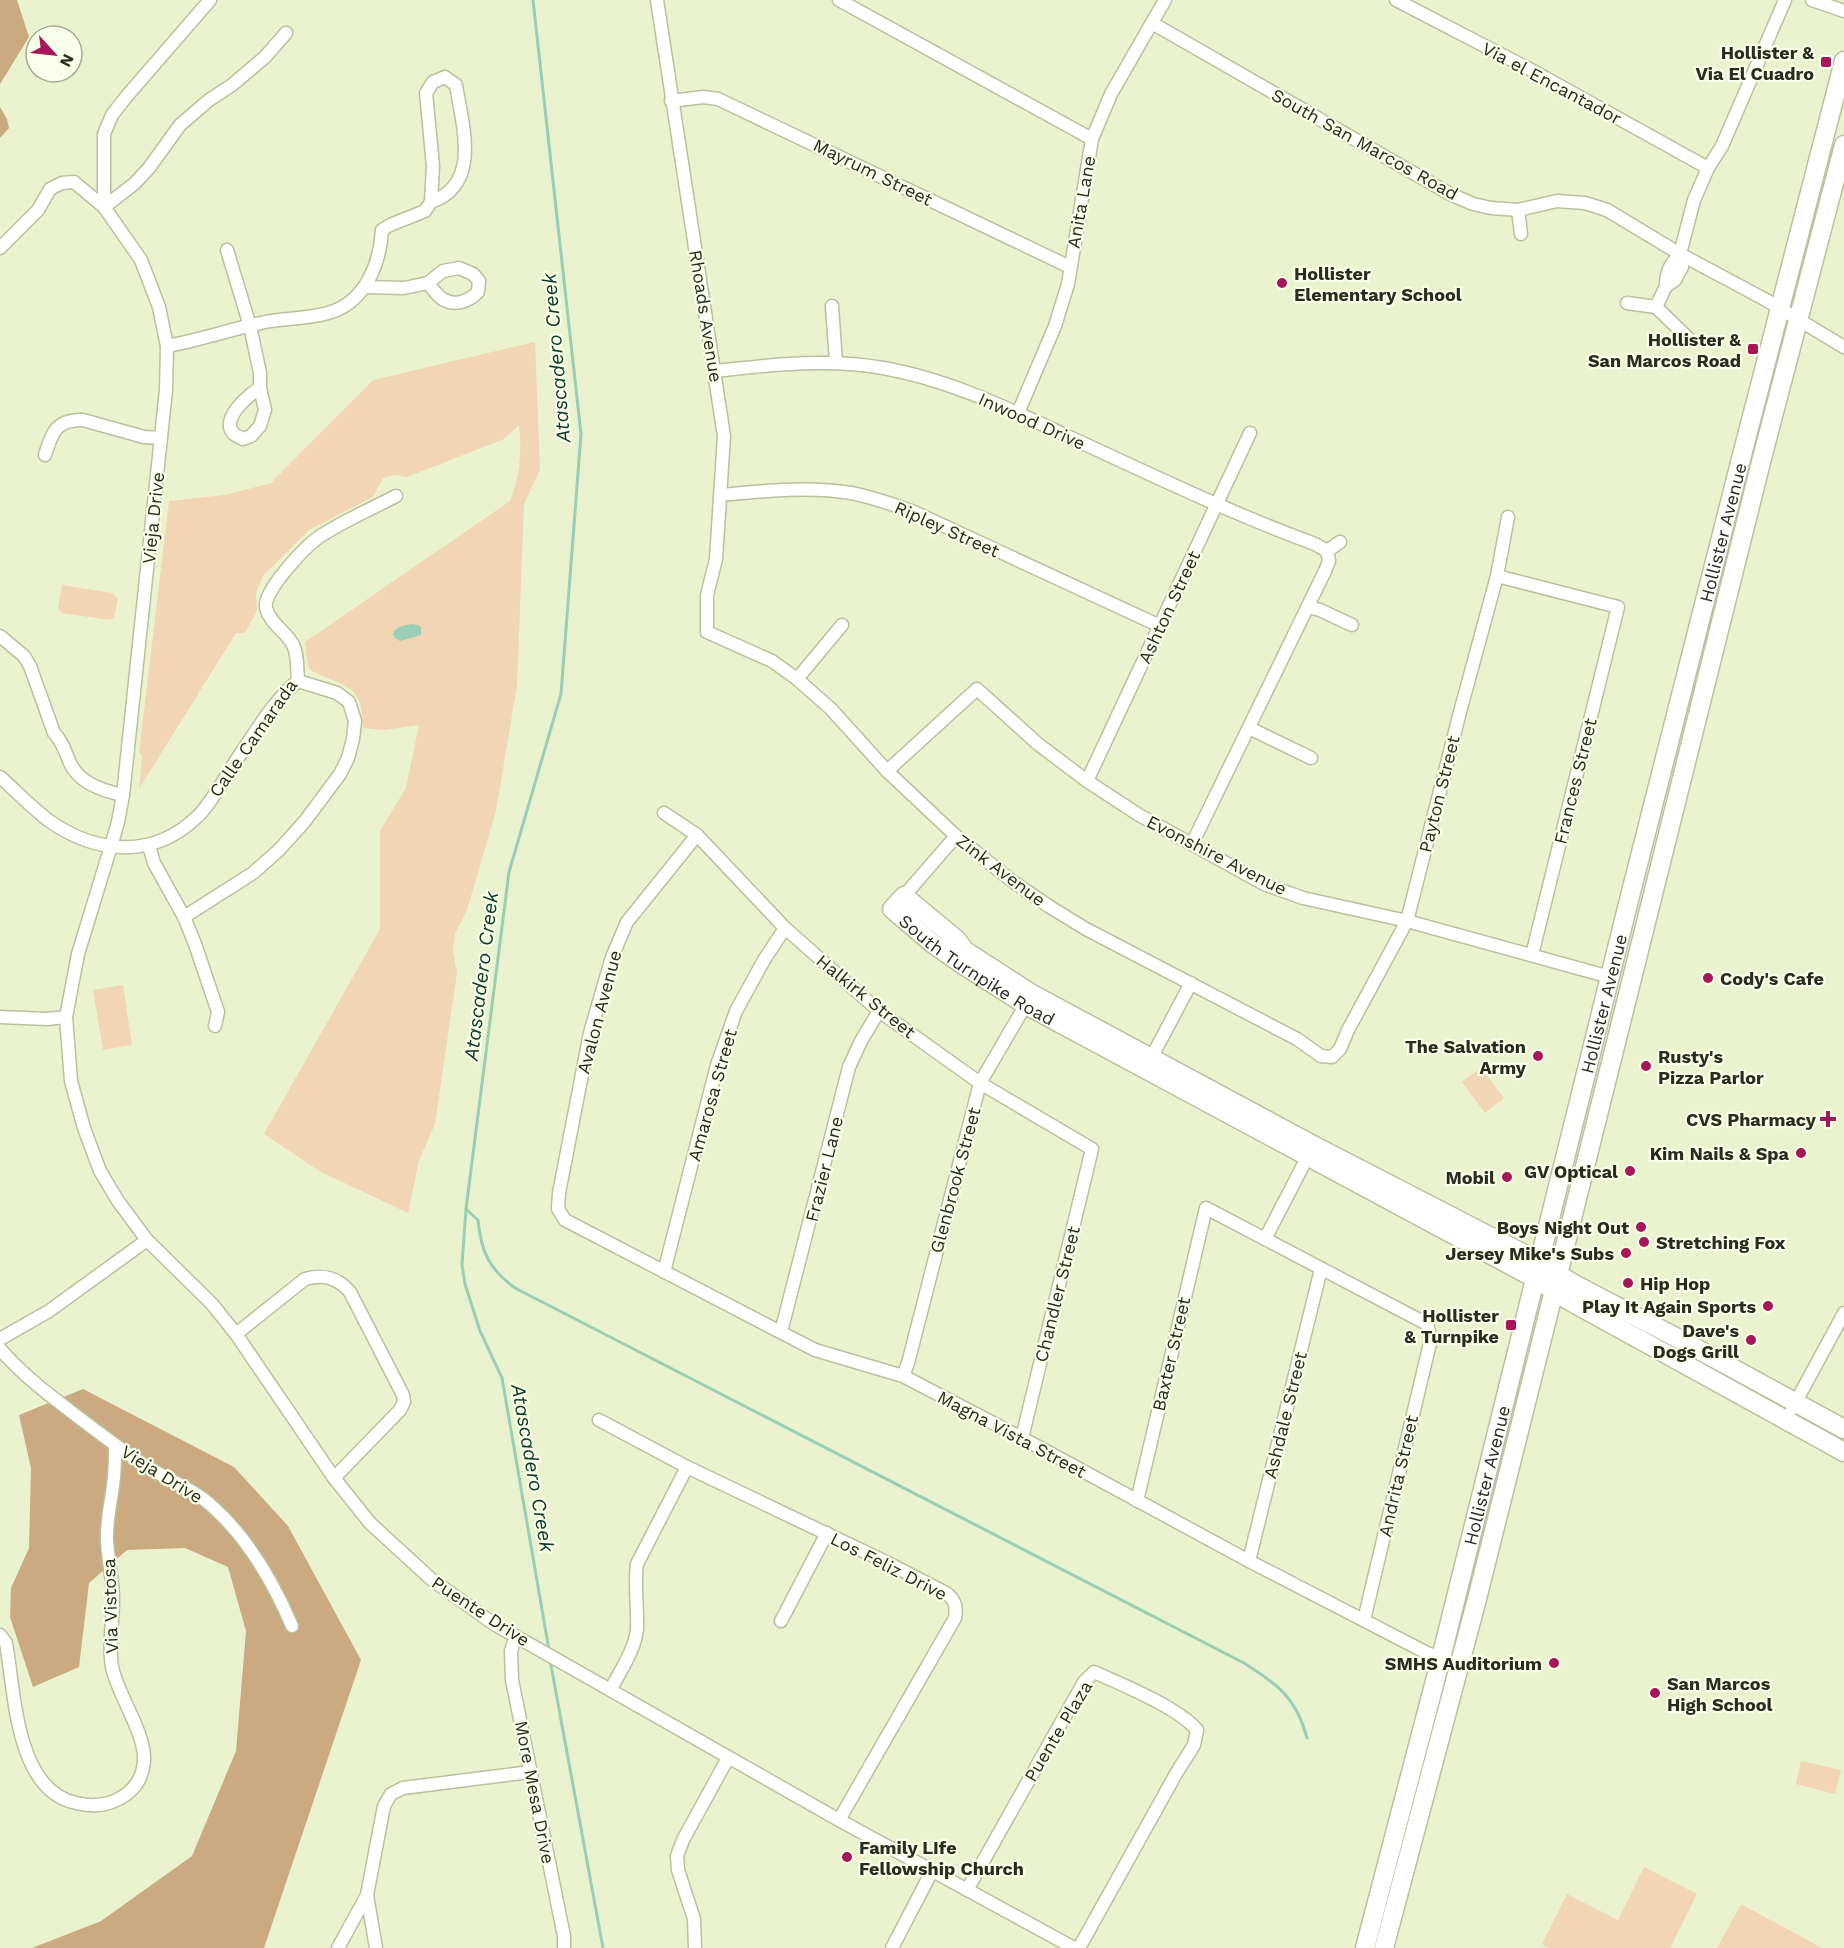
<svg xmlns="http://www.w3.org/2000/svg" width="1844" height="1948" viewBox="0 0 1844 1948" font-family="'Work Sans',sans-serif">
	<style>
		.green { fill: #f2d5b4 }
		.forest { fill: #cba981 }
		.water { fill: #99cfb6 }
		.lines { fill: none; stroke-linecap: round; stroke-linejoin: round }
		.stream { stroke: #99cfb6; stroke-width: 3 }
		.street-casing { stroke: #b9c19d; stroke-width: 15 }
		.secondary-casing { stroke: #b9c19d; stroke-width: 21 }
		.street { stroke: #fff; stroke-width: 12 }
		.secondary { stroke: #fff; stroke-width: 18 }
		.poi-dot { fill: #a61658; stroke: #f9ffe8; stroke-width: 2 }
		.labels { text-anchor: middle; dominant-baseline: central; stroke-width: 4.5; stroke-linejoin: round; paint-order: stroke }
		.poi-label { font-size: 18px; font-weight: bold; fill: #292c1e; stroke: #f9ffe8; text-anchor: end }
		.street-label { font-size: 18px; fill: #292c1e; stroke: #f9ffe8 }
		.water-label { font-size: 20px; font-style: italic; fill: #0c3a2a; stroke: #f9ffe8 }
	</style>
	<rect width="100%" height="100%" fill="#ebf3ce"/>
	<!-- green -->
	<g class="green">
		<path d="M535,342L540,470L524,504L517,686L496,811L467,910L455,934L453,952L457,973L435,1124L419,1160L408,1213L319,1171L264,1134L380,929V831L406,788L419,725L384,730L363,728C363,682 345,688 312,671L308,667L305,642L510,501C520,476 522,452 519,425L504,439L407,477L394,475L383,478L373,497L309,530L263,576L256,593L257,611L245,633H236L139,789L142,756L139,753L169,501L225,495L271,483L373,380Z"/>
		<path d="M62,585L113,593L118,599L114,618L110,620L62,613L58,609Z"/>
		<path d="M123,985L132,1045L103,1050L93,990Z"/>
		<path d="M1481,1068L1504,1098L1485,1113L1462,1082Z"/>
		<path d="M1801,1761L1841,1770L1835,1794L1796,1784Z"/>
		<path d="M1644,1867L1697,1894L1670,1948H1549L1542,1944L1567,1894L1618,1920Z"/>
		<path d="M1741,1904L1822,1948H1717Z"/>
	</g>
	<!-- forest -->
	<g class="forest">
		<path d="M0,0H17L29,37L0,84Z"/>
		<path d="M0,107L7,119L9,128L0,138Z"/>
		<path d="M83,1389L234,1467L288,1526L361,1660L264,1948H32L101,1921L192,1856L236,1751L246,1631L228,1567L185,1548L127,1550L89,1583L79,1667L33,1687L10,1617L11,1588L29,1548L31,1468L19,1415Z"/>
	</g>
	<!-- water -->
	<path class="water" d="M413,624L418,625L421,628V635L400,641L395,638L393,634C396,626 405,625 413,624Z"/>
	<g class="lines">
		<!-- stream -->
		<g class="stream">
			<path d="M533,0L581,434L561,694L509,872L466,1209L462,1265L465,1284L480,1331L502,1378L549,1650"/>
			<path d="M466,1209L478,1220C481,1252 489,1269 515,1288L1244,1663C1278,1685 1296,1697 1307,1738"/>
			<path d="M550,1660L603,1948"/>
		</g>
		<!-- street casing -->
		<g class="street-casing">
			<g id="street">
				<path d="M210,0L126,97L112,115L104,134V207L141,260L159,307L167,346L166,390L123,795L118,822L111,846L78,954L66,1017L71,1081L84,1128L100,1171L118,1201L147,1240L212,1304L236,1334L334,1478L370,1523L431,1579L494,1624L839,1820L1074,1948"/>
				<path d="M657,0L724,436L716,559L707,595V632L772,661L797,679L831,709L887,771L956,836L1012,881L1050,907L1086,929L1297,1039L1321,1056L1332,1057L1340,1049L1348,1030L1407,921L1460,712L1497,576L1508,517"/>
				<path d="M839,0L1092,139"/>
				<path d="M1396,0L1533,71L1708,168"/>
				<path d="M1812,0L1844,11"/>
				<path d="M1152,23L1450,194L1473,204L1491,208L1518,210L1557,201L1585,203L1607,210L1680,254L1766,300L1844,347"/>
				<path d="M671,101L703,97L718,99L1070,267"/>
				<path d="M1518,210L1521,234"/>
				<path d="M0,248L38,210L50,189L62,183L74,182L104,207L134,184L149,168L180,125L209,100L232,85L265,57L286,33"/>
				<path d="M227,250L250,326L260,373V388L265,410L260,426L251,436L243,439C240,437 236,436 234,434C219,420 249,394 260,388"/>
				<path d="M1680,254C1670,264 1666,272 1666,286L1675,280L1682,267L1680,254L1694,200L1708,168L1722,146L1785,0"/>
				<path d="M365,287L404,288L428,283L443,271L459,268L473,274L479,281L478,292C468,302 454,307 441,298C437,295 432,288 428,283"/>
				<path d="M1627,303L1656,307L1666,286"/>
				<path d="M832,306L836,362"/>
				<path d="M1656,307L1688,338"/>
				<path d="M167,346C200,340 232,329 265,322C286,318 308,319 328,313C365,303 380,264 382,230L390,225L425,211L431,202L433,166L426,93L433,82L445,77L456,85C462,125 482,184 431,202"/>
				<path d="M715,371C770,365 827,358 883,368C947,379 1007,408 1065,435C1148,473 1230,513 1315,544L1327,551L1329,561L1325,571L1192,844"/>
				<path d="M1018,413L1055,326L1068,284L1092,139L1111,94L1165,0"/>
				<path d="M45,455C52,433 56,419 83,420L144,437L161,438"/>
				<path d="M721,495C764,491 808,486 851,493C873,497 894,505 914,512L1160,626"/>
				<path d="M1327,551L1340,542"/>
				<path d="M1497,576L1618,607L1532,955"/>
				<path d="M1308,607L1320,610L1352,625"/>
				<path d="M0,636L24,656L30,666L54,733C63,742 65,752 70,763C79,783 103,791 123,795"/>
				<path d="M797,679L842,625"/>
				<path d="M298,681C297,670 298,654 293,645C286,631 270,624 266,608C262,592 305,547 319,537C343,521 371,509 396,496"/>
				<path d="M1249,728L1311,758"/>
				<path d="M887,771L977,689L1038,744L1087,781L1139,815L1264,884L1303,898L1407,921L1610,977"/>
				<path d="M0,777C16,791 31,807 48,820C96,854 153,860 198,816C213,801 227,774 239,756C257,730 274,700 298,681"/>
				<path d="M1087,781L1250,433"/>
				<path d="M664,813L697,835L785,928L879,1011L980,1083L1092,1149L1022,1438"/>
				<path d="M697,835L627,922L612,957L590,1033L559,1193L558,1209L565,1220L815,1350L903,1376L1022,1438L1249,1561L1427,1653L1448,1660"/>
				<path d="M149,846L154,863L184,917L195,944L218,1012L215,1026"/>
				<path d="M904,896L956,836"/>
				<path d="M184,917L253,873L279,850L305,821L340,774L348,758L353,739L355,721L349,702L337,693L298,681"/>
				<path d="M0,1017L47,1019L66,1017"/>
				<path d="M1148,1064L1191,983"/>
				<path d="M1265,1239L1310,1152"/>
				<path d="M664,1272L717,1065L736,1011L764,960L785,928"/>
				<path d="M781,1332L849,1067L861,1041L879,1011"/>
				<path d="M236,1334L305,1279C323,1274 337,1277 350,1292L403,1395L404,1402L400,1410L334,1478"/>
				<path d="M0,1339L49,1311L147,1240"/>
				<path d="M0,1349C25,1378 56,1400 86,1423C107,1439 127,1454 149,1468C171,1481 197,1491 215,1509C249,1540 274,1584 292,1626"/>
				<path d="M903,1376L908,1363L980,1083L1029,999"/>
				<path d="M1792,1409L1844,1313"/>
				<path d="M599,1420L687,1467L886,1562L946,1593C955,1600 957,1606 955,1618L839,1820"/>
				<path d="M1137,1501L1206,1208L1427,1324L1431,1339L1364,1620"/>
				<path d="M1249,1561L1321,1269"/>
				<path d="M781,1621L827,1533"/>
				<path d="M0,1635L6,1643C15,1692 15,1790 76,1803C88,1806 101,1806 112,1802C130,1795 142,1782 144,1762C146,1733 118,1696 112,1667C108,1645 113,1622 113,1599C113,1580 108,1560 107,1541C106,1520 112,1498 114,1477C115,1467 115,1456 115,1446"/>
				<path d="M516,1636L511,1651L512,1680L564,1936V1948"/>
				<path d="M611,1689C620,1671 635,1650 637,1629C638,1607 634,1586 637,1564L687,1467"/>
				<path d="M967,1890L1084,1682L1094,1672C1121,1684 1179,1708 1197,1730L1194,1745L1177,1772L1079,1948"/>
				<path d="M367,1895L384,1806L391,1794L403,1788L530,1772"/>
				<path d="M338,1948L367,1895L376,1948"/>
				<path d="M695,1948L694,1919L678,1870L677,1856L683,1840L728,1758"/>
				<path d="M892,1948L932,1871"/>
			</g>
		</g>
		<!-- secondary casing -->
		<g class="secondary-casing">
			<g id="secondary">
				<path id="s1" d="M1844,1429L1681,1340L1574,1284L1526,1255L1313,1145L1032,994L964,950L957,940L904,896L892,909L933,944L963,965L1026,1005L1536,1279L1568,1300L1844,1452"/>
				<path id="s2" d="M1365,1948L1441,1658L1629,900L1742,455L1844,61"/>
				<path d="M1384,1948L1477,1599L1761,462L1844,145"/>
			</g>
		</g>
		<!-- street -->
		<use href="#street" class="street"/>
		<!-- secondary -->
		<use href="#secondary" class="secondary"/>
	</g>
	<!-- markers -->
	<g class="poi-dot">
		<rect x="1820" y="56" width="12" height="12" rx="3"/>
		<circle cx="1282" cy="283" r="6"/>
		<rect x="1747" y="343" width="12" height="12" rx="3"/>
		<circle cx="1708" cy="978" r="6"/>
		<circle cx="1538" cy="1056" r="6"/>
		<circle cx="1646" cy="1066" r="6"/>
		<path d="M1825 1110h6v6h6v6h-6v6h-6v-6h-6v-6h6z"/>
		<circle cx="1801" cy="1153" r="6"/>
		<circle cx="1630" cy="1171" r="6"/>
		<circle cx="1507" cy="1177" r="6"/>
		<circle cx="1641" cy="1227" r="6"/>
		<circle cx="1644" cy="1242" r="6"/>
		<circle cx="1626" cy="1253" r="6"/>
		<circle cx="1628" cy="1283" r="6"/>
		<circle cx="1768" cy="1306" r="6"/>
		<rect x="1505" y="1319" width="12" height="12" rx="3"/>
		<circle cx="1751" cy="1340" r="6"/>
		<circle cx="1554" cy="1663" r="6"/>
		<circle cx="1655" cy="1693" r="6"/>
		<circle cx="847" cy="1857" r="6"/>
	</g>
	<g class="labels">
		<!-- poi labels -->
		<g class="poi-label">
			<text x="1814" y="52">Hollister &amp;<tspan x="1814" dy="21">Via El Cuadro</tspan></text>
			<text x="1294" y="273" text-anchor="start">Hollister<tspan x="1294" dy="21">Elementary School</tspan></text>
			<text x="1741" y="339">Hollister &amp;<tspan x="1741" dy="21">San Marcos Road</tspan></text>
			<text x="1720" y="978" text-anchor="start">Cody's Cafe</text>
			<text x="1526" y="1046">The Salvation<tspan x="1526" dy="21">Army</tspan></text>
			<text x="1658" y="1056" text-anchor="start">Rusty's<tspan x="1658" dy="21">Pizza Parlor</tspan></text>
			<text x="1816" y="1119">CVS Pharmacy</text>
			<text x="1789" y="1153">Kim Nails &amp; Spa</text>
			<text x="1618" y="1171">GV Optical</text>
			<text x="1495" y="1177">Mobil</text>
			<text x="1629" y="1227">Boys Night Out</text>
			<text x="1656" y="1242" text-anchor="start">Stretching Fox</text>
			<text x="1614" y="1253">Jersey Mike's Subs</text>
			<text x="1640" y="1283" text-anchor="start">Hip Hop</text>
			<text x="1756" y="1306">Play It Again Sports</text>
			<text x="1499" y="1315">Hollister<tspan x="1499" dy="21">&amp; Turnpike</tspan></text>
			<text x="1739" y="1330">Dave's<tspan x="1739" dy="21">Dogs Grill</tspan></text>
			<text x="1542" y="1663">SMHS Auditorium</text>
			<text x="1667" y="1683" text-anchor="start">San Marcos<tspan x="1667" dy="21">High School</tspan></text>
			<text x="859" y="1847" text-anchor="start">Family LIfe<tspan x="859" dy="21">Fellowship Church</tspan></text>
		</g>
		<!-- street labels -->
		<g class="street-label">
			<text transform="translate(1552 83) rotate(28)">Via el Encantador</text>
			<text transform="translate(1365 144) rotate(29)">South San Marcos Road</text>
			<text transform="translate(873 172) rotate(26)">Mayrum Street</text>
			<text transform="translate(1081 202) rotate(-80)">Anita Lane</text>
			<text transform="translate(706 316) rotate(81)">Rhoads Avenue</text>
			<text transform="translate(1032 421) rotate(24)">Inwood Drive</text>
			<text transform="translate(153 518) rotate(-84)">Vieja Drive</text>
			<text transform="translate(947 529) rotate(24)">Ripley Street</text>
			<text stroke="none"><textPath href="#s2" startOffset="1460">Hollister Avenue</textPath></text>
			<text transform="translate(1169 607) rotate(-65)">Ashton Street</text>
			<text transform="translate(253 738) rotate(-55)">Calle Camarada</text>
			<text transform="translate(1575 781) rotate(-76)">Frances Street</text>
			<text transform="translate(1439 794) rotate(-76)">Payton Street</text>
			<text transform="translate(1217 855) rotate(27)">Evonshire Avenue</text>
			<text transform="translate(1001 870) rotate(37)">Zink Avenue</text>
			<text stroke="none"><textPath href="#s1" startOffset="1206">South Turnpike Road</textPath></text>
			<text transform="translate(866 996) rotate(39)">Halkirk Street</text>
			<text stroke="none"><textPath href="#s2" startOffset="974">Hollister Avenue</textPath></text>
			<text transform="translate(599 1012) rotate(-75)">Avalon Avenue</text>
			<text transform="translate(712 1095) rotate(-74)">Amarosa Street</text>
			<text transform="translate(824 1169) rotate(-76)">Frazier Lane</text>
			<text transform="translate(955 1180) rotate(-75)">Glenbrook Street</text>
			<text transform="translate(1057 1294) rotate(-76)">Chandler Street</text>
			<text transform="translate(1171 1354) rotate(-77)">Baxter Street</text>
			<text transform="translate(1285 1415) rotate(-76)">Ashdale Street</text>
			<text transform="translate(1012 1434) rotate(28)">Magna Vista Street</text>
			<text transform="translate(162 1474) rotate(32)">Vieja Drive</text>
			<text transform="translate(1398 1476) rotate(-77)">Andrita Street</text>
			<text stroke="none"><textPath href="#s2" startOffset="488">Hollister Avenue</textPath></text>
			<text transform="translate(889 1566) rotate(27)">Los Feliz Drive</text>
			<text transform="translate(110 1606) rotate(-92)">Via Vistosa</text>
			<text transform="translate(481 1611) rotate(33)">Puente Drive</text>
			<text transform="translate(1058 1731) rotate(-59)">Puente Plaza</text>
			<text transform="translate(535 1792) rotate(79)">More Mesa Drive</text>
		</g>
		<!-- water labels -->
		<g class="water-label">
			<text transform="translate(556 358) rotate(-95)">Atascadero Creek</text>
			<text transform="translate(481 976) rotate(-83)">Atascadero Creek</text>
			<text transform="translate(533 1468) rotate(80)">Atascadero Creek</text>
		</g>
	</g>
	<!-- north arrow -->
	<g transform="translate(54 54) rotate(117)"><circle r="28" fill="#f9ffe8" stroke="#a6ab97" stroke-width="1.5"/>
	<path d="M0-4.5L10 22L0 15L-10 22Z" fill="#a61658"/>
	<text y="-9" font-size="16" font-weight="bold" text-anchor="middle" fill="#292c1e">N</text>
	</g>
</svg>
